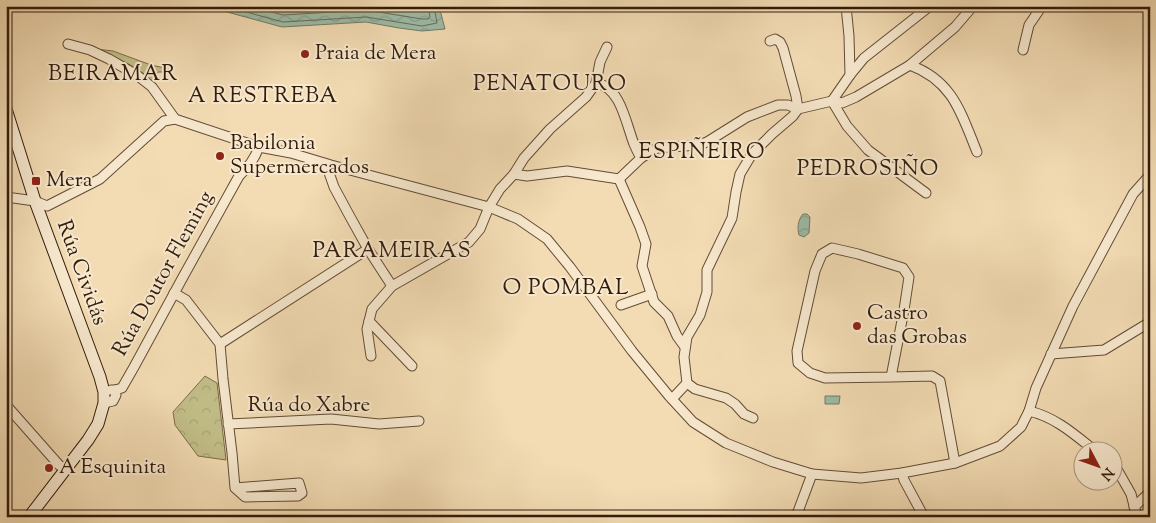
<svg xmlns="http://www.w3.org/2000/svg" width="1156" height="523" viewBox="0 0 1156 523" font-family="'Sorts Mill Goudy',serif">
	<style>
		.green { fill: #c2be88; stroke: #7a6d4a }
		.forest { fill: url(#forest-crowns); stroke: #7a6d4a }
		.water { fill: url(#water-waves); stroke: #727c69 }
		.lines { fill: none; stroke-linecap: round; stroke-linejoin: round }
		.shore { stroke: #686c5a; stroke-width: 1 }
		.street-casing { stroke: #624c36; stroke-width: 11 }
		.secondary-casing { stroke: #321c0c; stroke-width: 13 }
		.street { stroke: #f7e8ce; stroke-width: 9 }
		.secondary { stroke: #f7e8ce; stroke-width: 11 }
		.poi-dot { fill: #8f2418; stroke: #f7e8ce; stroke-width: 2 }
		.labels { text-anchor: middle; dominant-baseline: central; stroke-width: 4; stroke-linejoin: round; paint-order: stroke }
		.poi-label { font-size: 21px; fill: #321c0c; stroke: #f7e8ce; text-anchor: start }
		.street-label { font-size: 21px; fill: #321c0c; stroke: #f7e8ce }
		.neighbourhood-label { font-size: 22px; letter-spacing: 1px; fill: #321c0c; stroke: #f7e8ce }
	</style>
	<defs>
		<pattern id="forest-crowns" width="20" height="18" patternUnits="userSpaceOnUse" patternTransform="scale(1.25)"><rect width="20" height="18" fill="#c2be88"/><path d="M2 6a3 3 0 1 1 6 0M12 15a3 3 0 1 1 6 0" fill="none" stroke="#a7a374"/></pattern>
		<pattern id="water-waves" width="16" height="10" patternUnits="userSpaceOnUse" patternTransform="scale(1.25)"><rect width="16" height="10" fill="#9dbca7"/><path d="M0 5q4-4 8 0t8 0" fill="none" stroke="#88a18f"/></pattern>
	</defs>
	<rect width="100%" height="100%" fill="#f3dcb4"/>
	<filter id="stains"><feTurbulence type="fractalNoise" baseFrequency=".004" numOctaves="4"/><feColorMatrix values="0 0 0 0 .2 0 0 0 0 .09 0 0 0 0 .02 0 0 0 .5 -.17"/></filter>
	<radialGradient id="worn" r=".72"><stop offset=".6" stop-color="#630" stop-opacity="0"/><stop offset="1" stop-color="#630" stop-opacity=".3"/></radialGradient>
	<!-- green -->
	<path class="green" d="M96,49L113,51L151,65L165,68L162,72H158L152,81C136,65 116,58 96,49Z"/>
	<!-- forest -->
	<path class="forest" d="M205,376L217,383L226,460L198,456L175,425L173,412Z"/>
	<!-- water -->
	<g class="water">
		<path d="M205,6H439L445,29L422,31L399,28L366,22L282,27Z"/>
		<path d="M803,214H807L810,217L809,233L804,237L799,235C797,228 798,220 803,214Z"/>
		<path d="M825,396H840L839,404H825Z"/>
	</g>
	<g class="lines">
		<!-- shore -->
		<g class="shore">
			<path d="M224,6L283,22L366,17L422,26L437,23L434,6"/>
			<path d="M249,6L283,15L366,10L422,19H428L430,17L428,6"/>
		</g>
		<!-- street casing -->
		<g class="street-casing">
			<g id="street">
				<path d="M770,41L775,39L780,42L783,48L796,96L798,109"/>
				<path d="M68,44L90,50L109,59L138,76L152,87L175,119L259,147L291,153L331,165L489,207L518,219L547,239L570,267L632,351L669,396L693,422L726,443L773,462L812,474L861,478L902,473L955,463L1000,446L1021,427L1029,411L1036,388L1073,306L1133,194L1150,175"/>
				<path d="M1023,50L1029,25L1042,6"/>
				<path d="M910,65C953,81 961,113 977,152"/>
				<path d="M850,75L864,58L930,6"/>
				<path d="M596,83C621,87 626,124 634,144C636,149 638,153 641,158"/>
				<path d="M832,101L847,126L868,150L926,193"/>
				<path d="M832,101L850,75L849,36L846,6"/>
				<path d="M326,164L334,187L348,213L368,249L392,286"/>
				<path d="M514,174L527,176L567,171L619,179"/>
				<path d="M619,179L641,158L657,148L698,145L707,142L747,117L778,105H788L798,109L832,101L842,103L856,97L910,65L955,27L973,6"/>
				<path d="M619,179L640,227L646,244L642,266L654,302L668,316L677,336L685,347"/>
				<path d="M6,197L35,201L47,206L100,179L164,121L175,119"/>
				<path d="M174,293L186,300L220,344L223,379L232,453L235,488L245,497L298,496L302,493L299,483L235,488"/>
				<path d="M621,305L652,294"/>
				<path d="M369,321L412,366"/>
				<path d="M220,344L368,249"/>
				<path d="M1051,354L1104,350L1150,322"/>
				<path d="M371,356L367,329L372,309L392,286L469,242L480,229L489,207L500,189L514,174L524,158L550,129L586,97L596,83L600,62L607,47"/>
				<path d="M891,377L825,378L810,373L798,363L797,351L815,271L822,254L832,248L858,254L903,268L909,277L904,310L891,377L932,376L940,381L955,463"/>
				<path d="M687,383L695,389L726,398L735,404L744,414L753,418"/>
				<path d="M115,390L122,388L134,367L183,277L239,176C249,166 254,160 259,147"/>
				<path d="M672,399L687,383L684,357L687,337L700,315L707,292V270L732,218L736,192L740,174L752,154L772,134L793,116L798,109"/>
				<path d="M104,403L113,401L116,395L115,390H111"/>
				<path d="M6,405L59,465L65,469"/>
				<path d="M1029,411C1055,417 1074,434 1094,450"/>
				<path d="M228,424L331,419L379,424L419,421"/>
				<path d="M1114,467L1118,471L1131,494L1137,517"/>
				<path d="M902,473L904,480L924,517"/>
				<path d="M1134,507L1150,492"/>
				<path d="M796,517L812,474"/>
			</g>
		</g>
		<!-- secondary casing -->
		<g class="secondary-casing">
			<path id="secondary" d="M6,109L35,201L100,377L104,392V403L98,424L88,440L29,517"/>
		</g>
		<!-- street -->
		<use href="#street" class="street"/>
		<!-- secondary -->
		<use href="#secondary" class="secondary"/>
	</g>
	<!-- markers -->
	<g class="poi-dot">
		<circle cx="305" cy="54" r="5"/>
		<circle cx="220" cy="156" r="5"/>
		<rect x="31" y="176" width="10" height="10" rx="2.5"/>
		<circle cx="857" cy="326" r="5"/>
		<circle cx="49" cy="468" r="5"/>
	</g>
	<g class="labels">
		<!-- poi labels -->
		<g class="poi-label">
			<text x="315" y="54">Praia de Mera</text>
			<text x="230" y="144">Babilonia<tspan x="230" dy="24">Supermercados</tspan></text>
			<text x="46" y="181">Mera</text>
			<text x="867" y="314">Castro<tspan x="867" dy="24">das Grobas</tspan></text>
			<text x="59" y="468">A Esquinita</text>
		</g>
		<!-- street labels -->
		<g class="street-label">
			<text transform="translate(81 273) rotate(70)">Rúa Cividás</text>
			<text transform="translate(164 274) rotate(-61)">Rúa Doutor Fleming</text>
			<text x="309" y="406">Rúa do Xabre</text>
		</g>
		<!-- neighbourhood labels -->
		<g class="neighbourhood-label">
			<text x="113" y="75">BEIRAMAR</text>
			<text x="550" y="85">PENATOURO</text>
			<text x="263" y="97">A RESTREBA</text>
			<text x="702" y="153">ESPIÑEIRO</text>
			<text x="868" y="170">PEDROSIÑO</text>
			<text x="392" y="252">PARAMEIRAS</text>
			<text x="566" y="289">O POMBAL</text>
		</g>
	</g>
	<!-- margin -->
	<rect width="1156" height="523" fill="none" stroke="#f3dcb4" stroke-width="25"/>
	<rect x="8" y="8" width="1141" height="508" fill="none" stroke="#321c0c" stroke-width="2.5"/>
	<rect x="12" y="12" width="1131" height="498" fill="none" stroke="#321c0c"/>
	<!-- north arrow -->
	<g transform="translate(1098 466) rotate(131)"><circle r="24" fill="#f7e8ce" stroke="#a89680"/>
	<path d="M0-4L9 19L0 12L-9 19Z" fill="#8f2418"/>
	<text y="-8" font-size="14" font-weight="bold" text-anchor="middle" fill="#321c0c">N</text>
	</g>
	<rect width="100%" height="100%" filter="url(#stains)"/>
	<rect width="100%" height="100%" fill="url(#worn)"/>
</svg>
